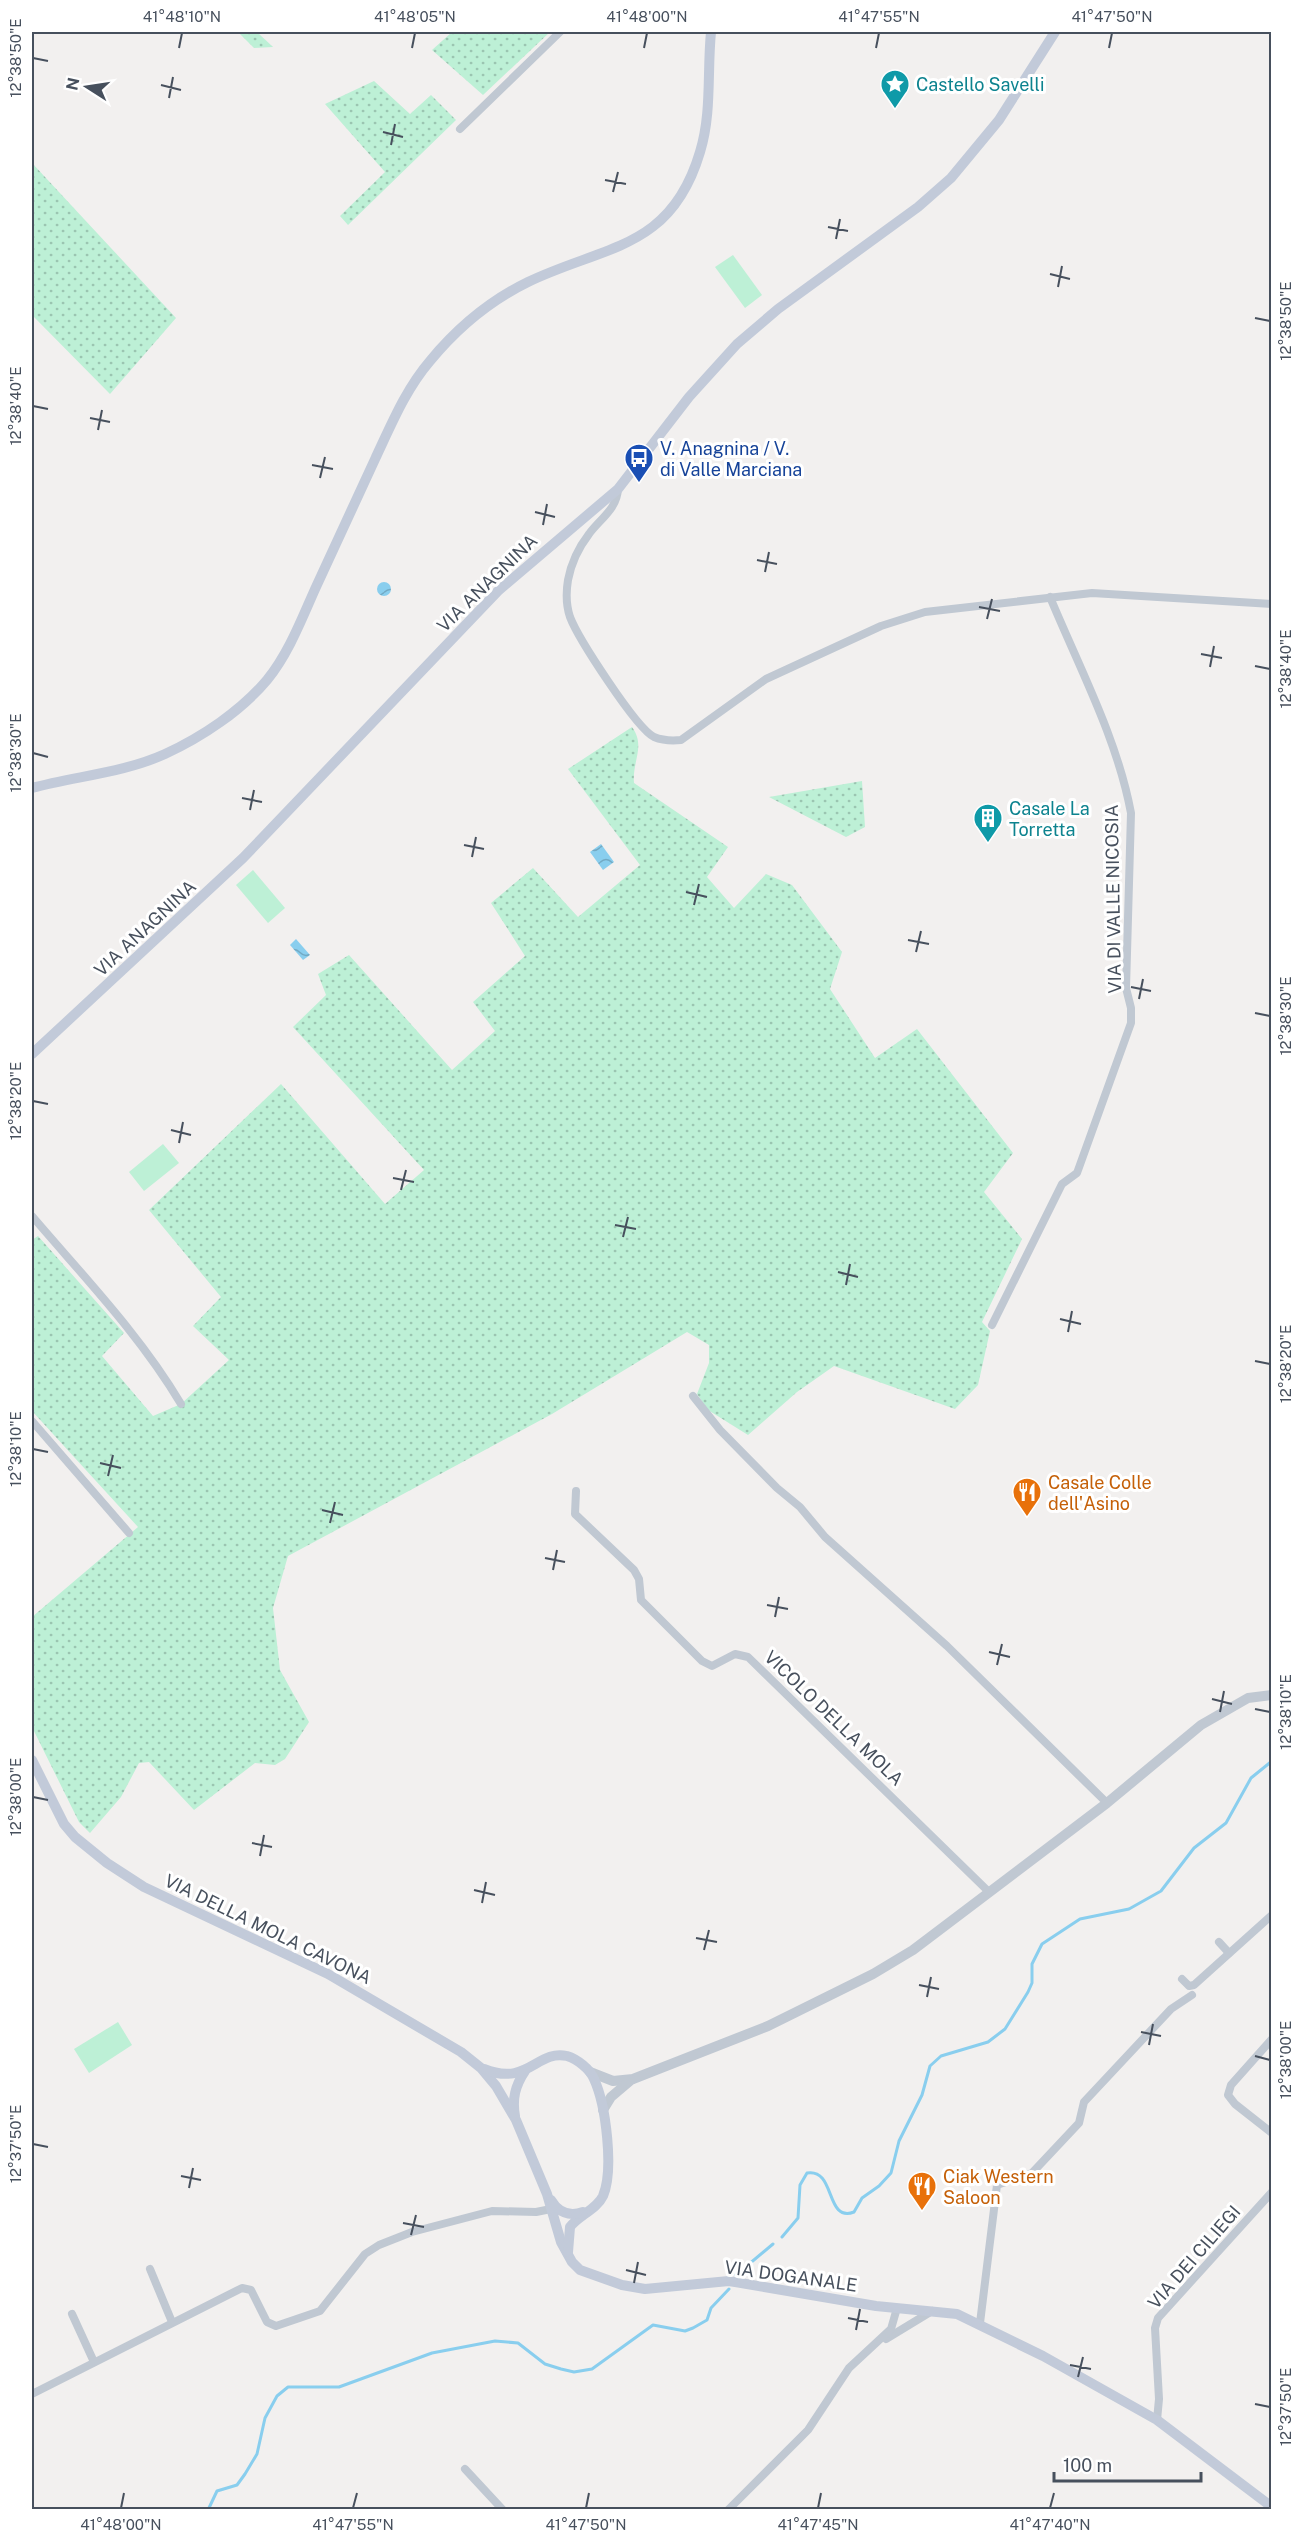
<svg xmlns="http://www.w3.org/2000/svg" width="1303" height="2541" viewBox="0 0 1303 2541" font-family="'Public Sans',sans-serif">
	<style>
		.grass { fill: url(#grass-dots) }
		.park { fill: #bdf0d6 }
		.water { fill: url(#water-waves) }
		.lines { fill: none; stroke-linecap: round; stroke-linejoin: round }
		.stream { stroke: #89ceee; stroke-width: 3 }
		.minor { stroke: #c0c8d2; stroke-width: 8 }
		.tertiary { stroke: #c0c8d2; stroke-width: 10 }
		.secondary { stroke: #c2cad9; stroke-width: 10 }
		.ticks { fill: none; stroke: #47505d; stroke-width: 2 }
		.labels { text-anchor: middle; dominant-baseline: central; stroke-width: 6; stroke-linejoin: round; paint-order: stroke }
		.culture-label { font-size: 18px; fill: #0d838f; stroke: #fff; text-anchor: start }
		.transit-label { font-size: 18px; fill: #164399; stroke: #fff; text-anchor: start }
		.street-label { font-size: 18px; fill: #47505d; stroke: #fff }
		.food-label { font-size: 18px; fill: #c56008; stroke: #fff; text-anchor: start }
		.neatline { fill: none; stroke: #47505d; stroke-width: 2 }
		.ticks-label { font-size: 15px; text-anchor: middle; fill: #47505d }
	</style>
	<defs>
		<pattern id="grass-dots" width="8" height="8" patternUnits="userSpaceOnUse" patternTransform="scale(1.5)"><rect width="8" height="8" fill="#bdf0d6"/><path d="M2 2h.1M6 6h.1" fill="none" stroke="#9bc5b1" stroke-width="1.8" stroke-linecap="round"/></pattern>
		<pattern id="water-waves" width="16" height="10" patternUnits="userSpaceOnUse" patternTransform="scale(1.5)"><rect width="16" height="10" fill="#89ceee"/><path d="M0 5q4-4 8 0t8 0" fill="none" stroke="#72aac4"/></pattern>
	</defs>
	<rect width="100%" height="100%" fill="#f2f0ef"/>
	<!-- grass -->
	<g class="grass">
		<path d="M238,32H257L273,47L254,48Z"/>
		<path d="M452,32H550L483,95L432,50Z"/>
		<path d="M374,81L410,114L431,95L456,120L348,225L340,216L385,172L325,104Z"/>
		<path d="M32,163L176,318L110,394L32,315Z"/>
		<path d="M632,727C646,746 632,761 634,783L728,847L707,877L734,908L766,874L792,885L842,952L830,989L875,1058L917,1029L1013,1153L984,1192L1022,1239L982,1322L990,1331L978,1385L955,1409L834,1366L797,1392L748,1435L708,1410L697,1394L709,1363V1345L687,1332L552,1414L288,1556L273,1608L280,1670L309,1722L285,1759L275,1765L255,1763L194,1810L149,1762L139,1763L121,1797L90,1833L79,1822L32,1727V1617L138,1527L32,1411V1240L38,1236L124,1333L102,1356L153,1416L181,1404L229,1360L193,1326L221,1297L149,1210L281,1084L385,1204L424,1170L293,1027L326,995L318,974L349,955L452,1070L495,1031L473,1002L525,956L491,903L533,868L578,917L640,865L568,769Z"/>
		<path d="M862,781L865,827L846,837L769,797Z"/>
	</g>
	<!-- park -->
	<g class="park">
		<path d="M733,255L762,295L745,308L715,267Z"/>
		<path d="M253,870L285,908L268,923L236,885Z"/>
		<path d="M163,1144L179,1163L144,1191L129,1172Z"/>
		<path d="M118,2022L132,2045L89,2073L74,2049Z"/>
	</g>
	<!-- water -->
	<g class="water">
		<circle cx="384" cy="589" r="7"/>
		<path d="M601,844L614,862L603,870L590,852Z"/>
		<path d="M296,939L310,955L303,960L290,945Z"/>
	</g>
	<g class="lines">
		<!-- stream -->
		<g class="stream">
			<path d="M782,2237L798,2218L800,2185L807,2173C836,2168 825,2223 854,2212L862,2198L879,2186L891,2173L899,2141L922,2095L930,2066L941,2056L988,2042L1005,2029L1028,1992L1032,1983V1964L1042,1944L1080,1919L1129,1909L1161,1891L1194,1848L1226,1823L1251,1778L1272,1761"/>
			<path d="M736,2275L773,2244"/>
			<path d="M208,2510L217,2491L237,2485L245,2474L257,2454L265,2418L277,2396L288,2387H339L432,2353L495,2341L518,2343L545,2364L561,2369L574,2372L592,2369L653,2325L685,2331L693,2328L707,2320L711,2308L729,2289"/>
		</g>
		<!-- minor -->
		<g class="minor">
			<path d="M460,129L560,32"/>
			<path d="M618,489C617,509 600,519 589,534C579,547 571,564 568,580C566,592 566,605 570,617C578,638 636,728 654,737C664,741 672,741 681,740L766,679L881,626L925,612L1092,593L1272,604"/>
			<path d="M32,1216C84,1277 140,1335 181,1404"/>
			<path d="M992,1325L1062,1184L1077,1173L1131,1023V1008L1126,988L1131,813C1117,738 1079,667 1050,597"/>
			<path d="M693,1396L720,1430L777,1488L800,1507L825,1537L947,1646L1107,1803"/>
			<path d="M32,1421L129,1533"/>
			<path d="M576,1491L575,1514L634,1570L639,1579L641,1600L702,1661L712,1666L735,1654L748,1657L989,1892"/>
			<path d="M1219,1942L1229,1953"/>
			<path d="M1182,1979L1189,1986L1194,1985L1272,1915"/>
			<path d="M1272,2039L1231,2085L1228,2095L1235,2104L1272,2133"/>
			<path d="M150,2269L172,2322"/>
			<path d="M72,2314L94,2362"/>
			<path d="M980,2323L997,2185L1032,2173L1079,2123L1084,2102L1171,2009L1192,1995"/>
			<path d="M886,2339L932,2311"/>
			<path d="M32,2394L242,2288L251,2290L267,2322L276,2326L320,2311L365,2254L379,2245L412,2232L492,2211L536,2212L551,2209"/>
			<path d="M1157,2420L1159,2399L1155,2328L1158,2318L1272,2192"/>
			<path d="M465,2469L503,2510"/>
			<path d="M728,2510L808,2430L849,2368L891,2329L897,2308"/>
		</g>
		<!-- tertiary -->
		<g class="tertiary">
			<path d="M590,2072L613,2081L633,2079L768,2026L873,1974L913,1950L1107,1803L1201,1725L1248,1698L1272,1695"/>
			<path d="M603,2110L611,2097L631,2080"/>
		</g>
		<!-- secondary -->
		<g class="secondary">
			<path d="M32,788C76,776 123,773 165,754C202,737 241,711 267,680C289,653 302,618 316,587C336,543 356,500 376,457C392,423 406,389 430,361C458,327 489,301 528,282C605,245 671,250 700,152C712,113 707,72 711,32"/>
			<path d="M32,1054L243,858L498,591L618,489L689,397L737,344L778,309L918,207L951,178L999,120L1055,32"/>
			<path d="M32,1760L64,1824L75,1837L107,1863L144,1887L328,1974L461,2052L481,2068L496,2086L516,2120L547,2194L561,2242L572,2262L580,2270L622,2285L645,2289L729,2281L876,2306L957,2314L1043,2356L1157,2420L1272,2507"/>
			<path d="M484,2069C528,2087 537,2049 567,2056C577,2059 590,2069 594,2079C606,2105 614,2170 603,2196C597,2209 578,2216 570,2227L568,2252"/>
			<path d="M515,2116C512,2099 515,2086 525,2071"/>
			<path d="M551,2200C558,2212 569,2217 583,2212"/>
		</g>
	</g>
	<!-- ticks -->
	<path class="ticks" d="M179,48L182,33M412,48L415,33M644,48L647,33M876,48L879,33M1109,48L1112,33M33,58L48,61M161,85L181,90M169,98L173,77M383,132L403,137M391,145L395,124M605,180L626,184M613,192L618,172M828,227L848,231M836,239L840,219M1050,274L1070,279M1058,287L1062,266M1255,318L1270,321M33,406L48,409M90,418L110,422M98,430L102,410M312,465L333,469M320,478L325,457M535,512L555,517M543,525L547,504M757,560L777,564M765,572L769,552M979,607L1000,611M987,619L992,599M1201,654L1222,658M1255,666L1270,669M1210,667L1214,646M33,753L48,757M242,798L262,802M250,810L254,790M464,845L484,849M472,857L476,837M686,892L707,897M694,905L699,884M908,940L929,944M916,952L921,931M1131,987L1151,991M1139,999L1143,979M1255,1013L1270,1016M33,1101L48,1104M171,1130L191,1135M179,1143L183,1122M393,1178L414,1182M401,1190L406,1170M615,1225L636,1229M623,1237L628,1217M838,1272L858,1277M846,1285L850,1264M1060,1319L1081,1324M1068,1332L1072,1311M1255,1361L1270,1364M33,1449L48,1452M100,1463L121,1468M108,1476L113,1455M322,1510L343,1515M330,1523L335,1502M545,1558L565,1562M553,1570L557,1550M767,1605L788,1609M775,1617L779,1597M989,1652L1010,1657M997,1665L1002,1644M1212,1699L1232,1704M1255,1709L1270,1712M1220,1712L1224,1691M33,1797L48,1800M252,1843L272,1847M260,1856L264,1835M474,1890L495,1895M482,1903L486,1882M696,1938L717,1942M704,1950L709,1930M919,1985L939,1989M927,1997L931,1977M1141,2032L1161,2036M1149,2045L1153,2024M1255,2056L1270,2060M33,2144L48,2147M181,2176L201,2180M189,2188L193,2168M403,2223L424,2227M411,2235L416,2215M626,2270L646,2275M634,2283L638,2262M848,2318L868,2322M856,2330L860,2309M1070,2365L1091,2369M1078,2377L1083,2357M1255,2404L1270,2407M121,2508L124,2493M353,2508L357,2493M586,2508L589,2493M818,2508L821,2493M1050,2508L1054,2493"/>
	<!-- icons -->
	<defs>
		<g id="sight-pin" transform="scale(1.5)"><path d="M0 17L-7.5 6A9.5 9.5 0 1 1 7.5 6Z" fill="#0f9aa8" stroke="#fff"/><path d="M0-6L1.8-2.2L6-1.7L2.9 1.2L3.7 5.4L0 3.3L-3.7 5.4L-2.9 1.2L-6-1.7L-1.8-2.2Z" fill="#fff"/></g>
		<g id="bus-pin" transform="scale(1.5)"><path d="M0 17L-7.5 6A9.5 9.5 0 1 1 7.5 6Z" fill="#1a4fb4" stroke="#fff"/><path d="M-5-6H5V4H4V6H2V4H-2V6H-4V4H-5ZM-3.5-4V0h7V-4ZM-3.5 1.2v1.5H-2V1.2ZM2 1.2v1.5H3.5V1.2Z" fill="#fff"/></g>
		<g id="building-pin" transform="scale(1.5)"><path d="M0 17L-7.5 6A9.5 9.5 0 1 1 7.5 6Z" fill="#0f9aa8" stroke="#fff"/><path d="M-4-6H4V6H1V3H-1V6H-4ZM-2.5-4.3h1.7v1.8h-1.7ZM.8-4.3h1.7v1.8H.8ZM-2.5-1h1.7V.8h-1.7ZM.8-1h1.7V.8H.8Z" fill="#fff"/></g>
		<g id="restaurant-pin" transform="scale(1.5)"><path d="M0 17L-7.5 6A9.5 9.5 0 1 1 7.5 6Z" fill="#e8710a" stroke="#fff"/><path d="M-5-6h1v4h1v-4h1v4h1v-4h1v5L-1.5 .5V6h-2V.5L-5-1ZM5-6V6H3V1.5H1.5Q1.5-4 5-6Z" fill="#fff"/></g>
	</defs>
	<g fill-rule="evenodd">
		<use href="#sight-pin" x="895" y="84"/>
		<use href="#bus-pin" x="639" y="458"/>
		<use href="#building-pin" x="988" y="818"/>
		<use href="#restaurant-pin" x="1027" y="1492"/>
		<use href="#restaurant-pin" x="922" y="2186"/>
	</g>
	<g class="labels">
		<!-- culture labels -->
		<g class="culture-label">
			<text x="916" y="84">Castello Savelli</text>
			<text x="1009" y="808">Casale La<tspan x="1009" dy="21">Torretta</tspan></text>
		</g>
		<!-- transit labels -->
		<g class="transit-label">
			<text x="660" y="448">V. Anagnina / V.<tspan x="660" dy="21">di Valle Marciana</tspan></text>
		</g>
		<!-- street labels -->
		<g class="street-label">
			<text transform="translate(487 583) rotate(-44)">VIA ANAGNINA</text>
			<text transform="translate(1113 899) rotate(-91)">VIA DI VALLE NICOSIA</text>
			<text transform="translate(145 928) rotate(-43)">VIA ANAGNINA</text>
			<text transform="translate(834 1718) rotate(44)">VICOLO DELLA MOLA</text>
			<text transform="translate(268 1929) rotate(26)">VIA DELLA MOLA CAVONA</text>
			<text transform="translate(1194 2257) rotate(-49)">VIA DEI CILIEGI</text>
			<text transform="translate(791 2276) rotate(8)">VIA DOGANALE</text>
		</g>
		<!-- food labels -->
		<g class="food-label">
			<text x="1048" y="1482">Casale Colle<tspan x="1048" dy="21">dell'Asino</tspan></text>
			<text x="943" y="2176">Ciak Western<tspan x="943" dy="21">Saloon</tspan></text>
		</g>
	</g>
	<!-- border -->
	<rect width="1303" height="2541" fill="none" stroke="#ffffff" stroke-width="66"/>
	<!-- north arrow -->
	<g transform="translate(87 87) rotate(282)" stroke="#ffffff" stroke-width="4.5" paint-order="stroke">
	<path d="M0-4.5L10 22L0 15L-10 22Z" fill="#47505d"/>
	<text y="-9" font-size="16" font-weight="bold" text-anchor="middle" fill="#47505d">N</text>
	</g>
	<!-- scale -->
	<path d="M1054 2472v9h147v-9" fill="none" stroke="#47505d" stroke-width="3"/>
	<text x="1063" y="2472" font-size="18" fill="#47505d" stroke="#ffffff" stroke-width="4.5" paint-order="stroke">100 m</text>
	<rect x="33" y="33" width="1237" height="2475" class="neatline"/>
	<g class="ticks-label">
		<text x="182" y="22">41°48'10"N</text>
		<text x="415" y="22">41°48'05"N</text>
		<text x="647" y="22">41°48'00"N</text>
		<text x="879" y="22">41°47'55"N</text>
		<text x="1112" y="22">41°47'50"N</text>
		<text transform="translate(16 58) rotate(-90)" y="5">12°38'50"E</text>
		<text transform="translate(1286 321) rotate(-90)" y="5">12°38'50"E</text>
		<text transform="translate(16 406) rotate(-90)" y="5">12°38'40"E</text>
		<text transform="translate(1286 669) rotate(-90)" y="5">12°38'40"E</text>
		<text transform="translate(16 753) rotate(-90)" y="5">12°38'30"E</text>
		<text transform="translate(1286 1016) rotate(-90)" y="5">12°38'30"E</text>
		<text transform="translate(16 1101) rotate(-90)" y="5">12°38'20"E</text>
		<text transform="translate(1286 1364) rotate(-90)" y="5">12°38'20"E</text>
		<text transform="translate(16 1449) rotate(-90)" y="5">12°38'10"E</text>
		<text transform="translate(1286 1712) rotate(-90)" y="5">12°38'10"E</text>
		<text transform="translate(16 1797) rotate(-90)" y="5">12°38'00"E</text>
		<text transform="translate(1286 2060) rotate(-90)" y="5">12°38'00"E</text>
		<text transform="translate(16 2144) rotate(-90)" y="5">12°37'50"E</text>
		<text transform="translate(1286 2407) rotate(-90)" y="5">12°37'50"E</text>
		<text x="121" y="2530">41°48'00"N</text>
		<text x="353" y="2530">41°47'55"N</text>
		<text x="586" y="2530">41°47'50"N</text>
		<text x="818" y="2530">41°47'45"N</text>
		<text x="1050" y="2530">41°47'40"N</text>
	</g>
</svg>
